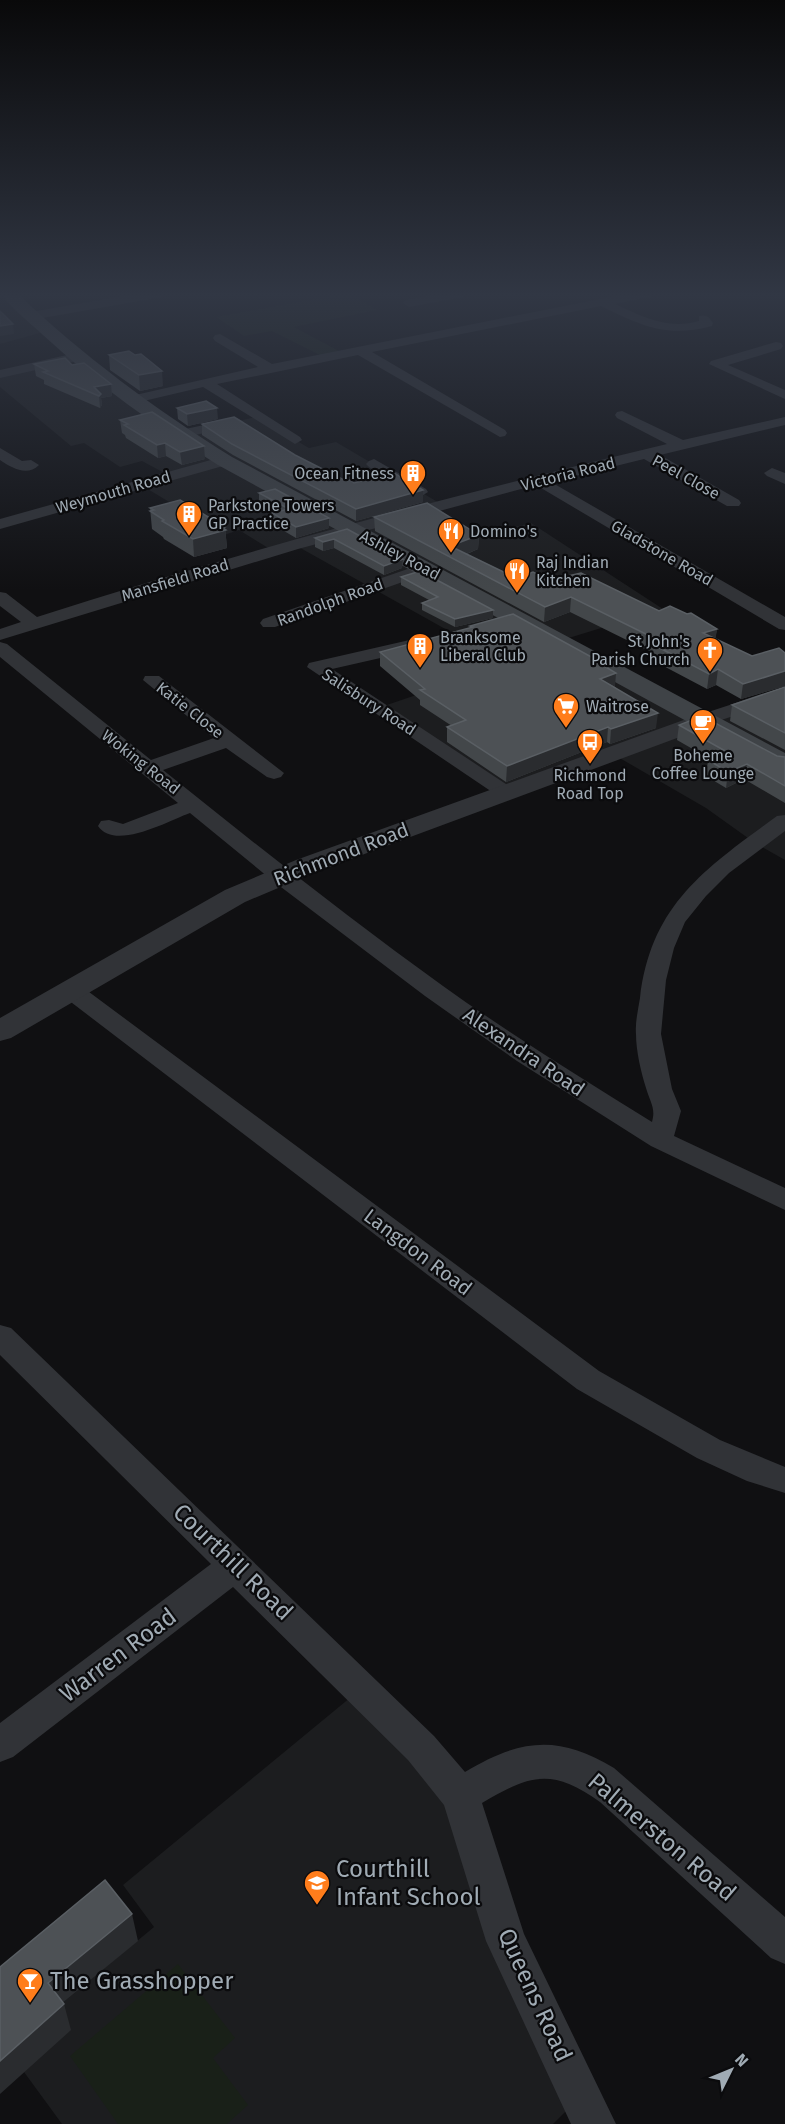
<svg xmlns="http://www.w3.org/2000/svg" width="785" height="2124" viewBox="0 0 785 2124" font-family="'Fira Sans',sans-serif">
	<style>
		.built { fill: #1c1d1f }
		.green { fill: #192018 }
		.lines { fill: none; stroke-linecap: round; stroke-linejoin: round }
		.minor { fill: #313337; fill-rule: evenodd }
		.tertiary { fill: #313337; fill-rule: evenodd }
		.secondary { fill: #3f4347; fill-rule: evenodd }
		.wall { fill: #43474a }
		.shaded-wall { fill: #2a2c2f }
		.building { fill: #4d5155; stroke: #5a5f64; stroke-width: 1.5 }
		.labels { text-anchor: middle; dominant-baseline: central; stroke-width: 4.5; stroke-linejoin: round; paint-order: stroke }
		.far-poi-label { font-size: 16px; fill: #a0abb4; stroke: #0b0b0d; text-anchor: start }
		.far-street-label { font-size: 16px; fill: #a0abb4; stroke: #0b0b0d }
		.street-label { font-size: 20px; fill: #a0abb4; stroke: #0b0b0d }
		.near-street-label { font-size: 24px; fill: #a0abb4; stroke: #0b0b0d }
		.near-poi-label { font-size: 24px; fill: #a0abb4; stroke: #0b0b0d; text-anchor: start }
	</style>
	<rect width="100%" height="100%" fill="#101012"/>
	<!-- built -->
	<g class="built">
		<path d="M9,294L47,331L0,344V296Z"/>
		<path d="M76,357L181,434L256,417L309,448L336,442L441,504L419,510L468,538L531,523L663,609L559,641L703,720L785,693V860L755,843L706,808L611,753L505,792L378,708L475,675L456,635L295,545L273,551L239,530L224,535L141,485L170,476L142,461L120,467L84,443L71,446L0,387V374Z"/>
		<path d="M351,1697L460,1795L582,2095L553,2124H62L24,2072L55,2009L154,1927L123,1885Z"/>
	</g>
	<!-- green -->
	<g class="green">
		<path d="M348,293L377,310L294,327L339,351L322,356L272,331L244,336L216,317Z"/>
		<path d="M178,1964L235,2038L213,2058L248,2105L227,2124H118L70,2056Z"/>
	</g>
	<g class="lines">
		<!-- minor -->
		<g class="minor">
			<path d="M140,293H168L162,297L31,320L25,316L31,312Z"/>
			<path d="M442,293H469L463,297L409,307L403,303L405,300Z"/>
			<path d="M630,293H655L653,296L615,304C643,317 668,330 699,321V316C707,314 709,317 713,323L712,326C666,338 642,326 601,306L372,352L505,430L507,433L505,436L500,437L358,355L217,384L300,437L302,440L295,444L203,387L131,404L124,400L131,396L258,367L215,341L213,338L215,335L220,334L272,364Z"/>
			<path d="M776,342L781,343L783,346L781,349L728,365L785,390V399L709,364L711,361Z"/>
			<path d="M76,353L83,357L81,360L0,378V370Z"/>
			<path d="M622,411L683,440L785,417V425L660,455L739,500L741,503L739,506H727L644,459L551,482L785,617V630L779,629L536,485L298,549L0,640V629L21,622L0,606V592L6,593L37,617C244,550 455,495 667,444L617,418L615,415L617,412Z"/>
			<path d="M237,418L244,422L242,425L181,438L174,434L176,431Z"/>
			<path d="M0,448L22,461L31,460L39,465C27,477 12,468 0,460Z"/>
			<path d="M225,456L230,458L233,461L230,464L0,529V519Z"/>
			<path d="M374,459L426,489L428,492L420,497L414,495L369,467L366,464L369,461Z"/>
			<path d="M772,468L785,473V484L767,476L764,473Z"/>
			<path d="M425,563L431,564L434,568L431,572L275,627H263L260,623L263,619Z"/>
			<path d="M414,639L420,641L423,645L420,649L332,669L512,788L515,792L512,796L505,798L498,796L307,667L309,663Z"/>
			<path d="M0,642L7,644L151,760L214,738L143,680L145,676H159L284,773L281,777L274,779L267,777L226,748L163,770C254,843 347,917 443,986C510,1034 581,1078 652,1122C656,1108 650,1102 646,1088C641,1072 636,1051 636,1034C635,1023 638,1010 640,998C651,904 706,868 777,816L785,815V831L729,873L706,896L685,922L674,948L666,980L661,1034L672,1089L681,1111L674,1136L785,1188V1210L651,1146L517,1061L425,996L273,881L190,813C168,821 115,851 98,826L101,821L109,820L123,824L178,803L0,657Z"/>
			<path d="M785,687V699L703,726L696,724L693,720L696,716Z"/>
			<path d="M72,984L81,986L599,1371L720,1440L785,1467V1493L747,1481L697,1458L577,1389L63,996L60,991L63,986Z"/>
			<path d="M0,1325L11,1328L434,1736L465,1772C520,1739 558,1734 614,1768L785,1917V1964L771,1958L600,1802C551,1767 530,1775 482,1803L524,1934L616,2124H571L486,1941L444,1805L408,1760L233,1587L13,1757L0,1762V1723L211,1564L0,1355Z"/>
		</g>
		<!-- tertiary -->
		<path class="tertiary" d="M703,713L712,715L715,720L712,725L316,872L245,902L11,1038L0,1041V1018L225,890L296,860Z"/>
		<!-- secondary -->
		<path class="secondary" d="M0,293H17C83,356 155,409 232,457L785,753V772L776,770L218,465C156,426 97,385 43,335C29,322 12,309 0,293Z"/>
	</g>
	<!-- wall -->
	<g class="wall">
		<path d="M109,355L163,386L140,391L110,370Z"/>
		<path d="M34,364L72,365L111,384L112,396L101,398L102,405L100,408L44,384V380L36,376Z"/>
		<path d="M177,408L218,419L188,426L178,419Z"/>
		<path d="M120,420L205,459L182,465L166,456L158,458L126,438L125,435L122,433Z"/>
		<path d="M202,424L295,455L346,481L423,502L356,521L233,455L202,435Z"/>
		<path d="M259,493L329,518V528L296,538L272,524V513L276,512L259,503Z"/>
		<path d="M150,508L225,527L227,548L194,557L164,539L163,537L152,529Z"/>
		<path d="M374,517L479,535L478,549L467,554L516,578L550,580L659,611L717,629L715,639L752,656L785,653V686L741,699L716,685L707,689L654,661L655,654L570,612L544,622L375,531Z"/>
		<path d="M347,529L403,559L402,568L384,575L334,548L323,551L315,547V538Z"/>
		<path d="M401,577L493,610V618L455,627L422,610V603L429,600L401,585Z"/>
		<path d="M470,626L606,665V667L615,687L656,728L610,744L607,742L506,782L447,742V727L452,726L420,705V700L380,666V652L470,628Z"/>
		<path d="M785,687V750L730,721L732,705Z"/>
		<path d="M679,725L777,756L785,757V803L744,779L726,788L706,776L708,760L710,759L677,740Z"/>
	</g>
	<!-- shaded-wall -->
	<g class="shaded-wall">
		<path d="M13,324L14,334L0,336V326Z"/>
		<path d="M162,371L163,386L140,391L139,375Z"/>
		<path d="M111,384L112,396L101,398L102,405L100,408L99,396L94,387Z"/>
		<path d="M217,408L218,419L188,426L187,414Z"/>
		<path d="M165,443L166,456L158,458L157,445Z"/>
		<path d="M204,446L205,459L182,465L180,452Z"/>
		<path d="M423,490V502L356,521V509Z"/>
		<path d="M329,518V528L296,538V527Z"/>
		<path d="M225,527L227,548L194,557L193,539Z"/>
		<path d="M479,535L478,549L454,559L450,546Z"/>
		<path d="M334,539V548L323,551V542Z"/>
		<path d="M403,559L402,568L384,575V566Z"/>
		<path d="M571,597L570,612L544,622L545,607Z"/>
		<path d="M493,610V618L455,627V619Z"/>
		<path d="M717,629L715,643L703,633Z"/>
		<path d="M606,665L605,677L616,673L615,687L600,679L604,666Z"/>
		<path d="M718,669L716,685L707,689L709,674Z"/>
		<path d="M785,671V686L741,699L743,684Z"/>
		<path d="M658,713L656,728L610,744L611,729Z"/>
		<path d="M608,727L607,742L506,782L507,766Z"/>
		<path d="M747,764L744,779L726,788L728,772Z"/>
		<path d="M132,1914L138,1941L55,2009L48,1983Z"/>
		<path d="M64,2004L71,2030L0,2094V2061Z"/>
	</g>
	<!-- building -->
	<g class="building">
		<path d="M0,311L13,324L0,326Z"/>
		<path d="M129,351L135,355L141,354L162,371L139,375L109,355Z"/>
		<path d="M65,358L72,365L84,363L111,384L94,387L101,394L99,396L43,372L48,371L34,364Z"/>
		<path d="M206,401L217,408L187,414L177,408Z"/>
		<path d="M152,412L204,446L180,452L165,443L157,445L124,425L128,424L120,420Z"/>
		<path d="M234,417L295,455L346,481L350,480L354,483L394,473L423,490L356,509L232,444L202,424Z"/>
		<path d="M275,489L329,518L296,527L272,513L289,509L259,493Z"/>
		<path d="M180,500L225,527L223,528L226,530L193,539L162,521L164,520L150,511L154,510L150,508Z"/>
		<path d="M427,503L479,535L450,546L516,578L533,572L550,580L581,573L659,611L670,606L687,614L691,613L717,629L703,633L752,656L779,648L785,653V671L743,684L718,669L709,674L656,646L664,643L571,597L545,607L374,517Z"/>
		<path d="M347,529L403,559L384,566L334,539L323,542L315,538Z"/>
		<path d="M420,571L493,610L455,619L422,603L438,597L401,577Z"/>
		<path d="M513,614L606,665L604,666L616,673L600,679L658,713L611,729L608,727L507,766L447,727L466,720L420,690L425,689L380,652L473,627L470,626Z"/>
		<path d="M785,687V733L732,705Z"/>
		<path d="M702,716L777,756L785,757V786L747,764L728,772L708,760L727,752L679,725Z"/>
		<path d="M105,1880L132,1914L48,1983L64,2004L0,2061V1967Z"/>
	</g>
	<!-- sky -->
	<linearGradient id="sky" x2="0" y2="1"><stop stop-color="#09090a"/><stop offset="0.5" stop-color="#313744"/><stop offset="1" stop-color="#313744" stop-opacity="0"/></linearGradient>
	<rect width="785" height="590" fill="url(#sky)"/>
	<!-- icons -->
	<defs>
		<g id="building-pin" transform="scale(1.35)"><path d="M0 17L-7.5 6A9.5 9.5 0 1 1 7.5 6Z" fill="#ff7d1b" stroke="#0b0b0d"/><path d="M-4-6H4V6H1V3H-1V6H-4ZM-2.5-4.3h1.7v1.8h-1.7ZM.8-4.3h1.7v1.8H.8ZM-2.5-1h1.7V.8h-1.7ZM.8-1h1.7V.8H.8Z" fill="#fff"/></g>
		<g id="restaurant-pin" transform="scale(1.35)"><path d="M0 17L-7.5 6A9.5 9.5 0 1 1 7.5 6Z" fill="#ff7d1b" stroke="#0b0b0d"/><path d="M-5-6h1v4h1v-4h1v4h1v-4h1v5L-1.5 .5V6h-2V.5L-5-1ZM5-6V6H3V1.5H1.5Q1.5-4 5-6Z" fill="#fff"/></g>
		<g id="church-pin" transform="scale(1.35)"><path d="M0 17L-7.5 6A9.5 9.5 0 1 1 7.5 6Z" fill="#ff7d1b" stroke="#0b0b0d"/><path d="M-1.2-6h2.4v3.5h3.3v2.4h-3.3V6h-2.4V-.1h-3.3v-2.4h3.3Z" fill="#fff"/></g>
		<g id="supermarket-pin" transform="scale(1.35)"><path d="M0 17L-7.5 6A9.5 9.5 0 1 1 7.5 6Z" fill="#ff7d1b" stroke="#0b0b0d"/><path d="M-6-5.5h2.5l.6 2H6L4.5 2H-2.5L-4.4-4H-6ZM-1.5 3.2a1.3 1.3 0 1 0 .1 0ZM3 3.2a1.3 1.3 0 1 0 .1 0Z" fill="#fff"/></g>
		<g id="cafe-pin" transform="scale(1.35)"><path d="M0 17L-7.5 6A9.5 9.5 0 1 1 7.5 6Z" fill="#ff7d1b" stroke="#0b0b0d"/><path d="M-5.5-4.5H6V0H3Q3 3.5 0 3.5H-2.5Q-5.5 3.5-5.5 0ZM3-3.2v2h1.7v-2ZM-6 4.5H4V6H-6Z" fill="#fff"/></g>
		<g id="bus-pin" transform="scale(1.35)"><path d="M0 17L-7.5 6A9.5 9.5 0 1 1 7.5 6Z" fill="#ff7d1b" stroke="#0b0b0d"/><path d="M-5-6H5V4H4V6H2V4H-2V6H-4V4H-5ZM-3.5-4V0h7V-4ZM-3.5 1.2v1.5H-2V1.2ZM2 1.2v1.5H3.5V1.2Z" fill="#fff"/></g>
		<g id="school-pin" transform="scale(1.35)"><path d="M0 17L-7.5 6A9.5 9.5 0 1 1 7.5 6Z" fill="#ff7d1b" stroke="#0b0b0d"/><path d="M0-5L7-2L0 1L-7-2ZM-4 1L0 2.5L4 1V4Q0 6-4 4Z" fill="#fff"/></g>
		<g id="bar-pin" transform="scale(1.35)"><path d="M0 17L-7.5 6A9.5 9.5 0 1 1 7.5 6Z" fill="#ff7d1b" stroke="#0b0b0d"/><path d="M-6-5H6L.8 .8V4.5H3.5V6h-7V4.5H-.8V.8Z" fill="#fff"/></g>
	</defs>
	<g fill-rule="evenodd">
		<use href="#building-pin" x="413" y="473"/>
		<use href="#building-pin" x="189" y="514"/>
		<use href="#restaurant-pin" x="451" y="531"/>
		<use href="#restaurant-pin" x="517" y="571"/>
		<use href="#building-pin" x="420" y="646"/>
		<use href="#church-pin" x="710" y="650"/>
		<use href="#supermarket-pin" x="566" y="706"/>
		<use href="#cafe-pin" x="703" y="722"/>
		<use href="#bus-pin" x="590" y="742"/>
		<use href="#school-pin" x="317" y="1883"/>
		<use href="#bar-pin" x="30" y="1981"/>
	</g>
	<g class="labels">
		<!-- far-poi labels -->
		<g class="far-poi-label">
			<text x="394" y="473" text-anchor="end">Ocean Fitness</text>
			<text x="208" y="505">Parkstone Towers<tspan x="208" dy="18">GP Practice</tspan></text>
			<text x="470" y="531">Domino's</text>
			<text x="536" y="562">Raj Indian<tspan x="536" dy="18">Kitchen</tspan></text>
			<text x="440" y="637">Branksome<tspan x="440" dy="18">Liberal Club</tspan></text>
			<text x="690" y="641" text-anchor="end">St John's<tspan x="690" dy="18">Parish Church</tspan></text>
			<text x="586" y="706">Waitrose</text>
			<text x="703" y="755" text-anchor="middle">Boheme<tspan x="703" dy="18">Coffee Lounge</tspan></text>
			<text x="590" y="775" text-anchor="middle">Richmond<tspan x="590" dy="18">Road Top</tspan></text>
		</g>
		<!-- far-street labels -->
		<g class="far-street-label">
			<text transform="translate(568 474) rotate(-14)">Victoria Road</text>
			<text transform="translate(686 477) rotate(29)">Peel Close</text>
			<text transform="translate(113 492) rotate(-16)">Weymouth Road</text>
			<text transform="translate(662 553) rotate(30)">Gladstone Road</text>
			<text transform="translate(400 555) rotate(28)">Ashley Road</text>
			<text transform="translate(175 580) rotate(-17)">Mansfield Road</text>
			<text transform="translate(330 602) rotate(-20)">Randolph Road</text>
			<text transform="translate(369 702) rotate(33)">Salisbury Road</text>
			<text transform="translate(190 710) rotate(38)">Katie Close</text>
			<text transform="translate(141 762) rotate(38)">Woking Road</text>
		</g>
		<!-- street labels -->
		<g class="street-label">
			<text transform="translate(341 854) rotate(-21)">Richmond Road</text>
			<text transform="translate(524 1052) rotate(34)">Alexandra Road</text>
			<text transform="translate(418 1252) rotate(37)">Langdon Road</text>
		</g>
		<!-- near-street labels -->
		<g class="near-street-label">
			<text transform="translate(233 1562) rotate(44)">Courthill Road</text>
			<text transform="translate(118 1655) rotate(-37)">Warren Road</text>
			<text transform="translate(662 1837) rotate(40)">Palmerston Road</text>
			<text transform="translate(535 1995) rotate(65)">Queens Road</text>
		</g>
		<!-- near-poi labels -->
		<g class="near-poi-label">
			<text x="336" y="1869">Courthill<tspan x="336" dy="28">Infant School</tspan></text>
			<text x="50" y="1981">The Grasshopper</text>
		</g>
	</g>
	<!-- north arrow -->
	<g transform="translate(731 2070) rotate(47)" stroke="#0b0b0d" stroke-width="4.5" paint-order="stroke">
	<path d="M0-4.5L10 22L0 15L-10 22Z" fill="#a0abb4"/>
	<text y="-9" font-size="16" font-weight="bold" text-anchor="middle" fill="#a0abb4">N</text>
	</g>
</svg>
